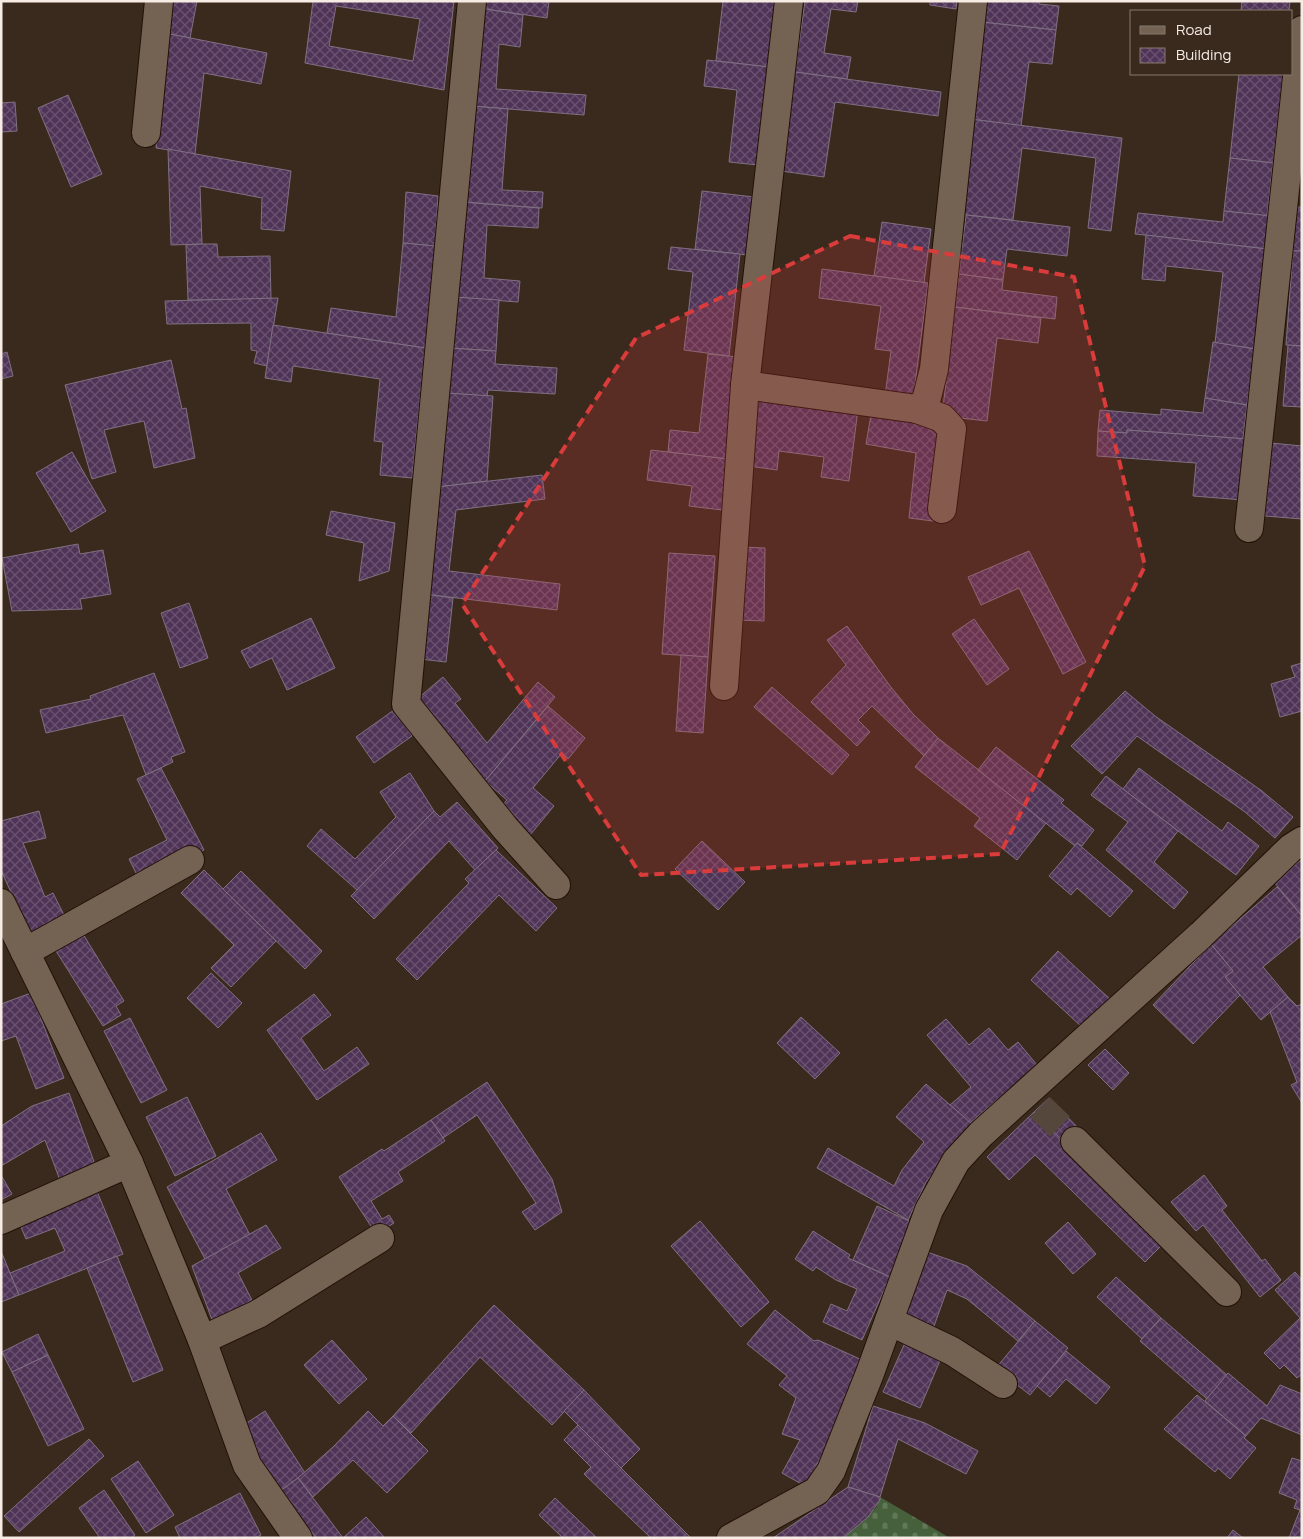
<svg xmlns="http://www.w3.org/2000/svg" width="1303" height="1539" viewBox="0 0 1303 1539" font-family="Manrope,sans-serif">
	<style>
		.cemetery { fill: url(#cemetery-stones) }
		.building { fill: url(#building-cross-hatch); stroke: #7f7082; fill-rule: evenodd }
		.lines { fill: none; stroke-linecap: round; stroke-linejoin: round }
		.minor-tunnel { stroke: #56473c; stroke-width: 28; stroke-dasharray: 28 14; stroke-linecap: butt }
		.minor-casing { stroke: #211207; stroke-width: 30 }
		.minor { stroke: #746253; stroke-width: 28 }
		.marked { fill: #d93c3b; fill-opacity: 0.2; stroke: #d93c3b; stroke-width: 4; stroke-dasharray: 10 6; stroke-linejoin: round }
	</style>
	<defs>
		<pattern id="cemetery-stones" width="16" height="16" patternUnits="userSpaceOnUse" patternTransform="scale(1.25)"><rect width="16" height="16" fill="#45603b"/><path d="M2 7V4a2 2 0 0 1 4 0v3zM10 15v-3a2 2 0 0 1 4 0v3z" fill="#617757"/></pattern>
		<pattern id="building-cross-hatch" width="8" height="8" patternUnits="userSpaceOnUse" patternTransform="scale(1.25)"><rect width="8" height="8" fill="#503458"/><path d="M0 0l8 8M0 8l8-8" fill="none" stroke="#6a5270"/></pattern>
	</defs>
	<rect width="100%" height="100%" fill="#3a2a1e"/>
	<!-- cemetery -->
	<path class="cemetery" d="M880,1497L950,1538H843L876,1508Z"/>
	<!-- building -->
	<g class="building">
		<path d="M171,1H197L190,38L165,33Z"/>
		<path d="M313,1H454L444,90L305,63ZM336,6L420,19L413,61L329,46Z"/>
		<path d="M475,1H549L547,18L479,8Z"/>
		<path d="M723,1H776L769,67L716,61Z"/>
		<path d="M805,1H858L856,12L831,9L824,53L851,57L847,79L795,72Z"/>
		<path d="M930,1H957L956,9L930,5Z"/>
		<path d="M984,1H1039V4L1059,6L1056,30L981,22Z"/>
		<path d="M1242,1H1290L1289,11H1241Z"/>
		<path d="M479,8L523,15L520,47L499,44L496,89L586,95L584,115L472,106Z"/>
		<path d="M981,22L1056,30L1052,64L1029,62L1021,126L970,119Z"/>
		<path d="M165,33L267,53L261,84L204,73L195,154L156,148Z"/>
		<path d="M707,60L769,67L758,165L729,162L737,90L704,86Z"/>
		<path d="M795,72L941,92L938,116L835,102L824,177L781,171Z"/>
		<path d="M1239,74H1283L1273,163L1230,158Z"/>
		<path d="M68,95L102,174L71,187L38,108Z"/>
		<path d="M15,102L17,131L1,132V103Z"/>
		<path d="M472,106L508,109L502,190L543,192L542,208L465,202Z"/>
		<path d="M970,119L1122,138L1111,231L1088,228L1096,158L1022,148L1013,220L959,214Z"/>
		<path d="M168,149L291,171L284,231L261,229L262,198L200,186L202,244L171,245Z"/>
		<path d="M1230,158L1273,163L1267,216L1224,211Z"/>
		<path d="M702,191L754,197L747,255L695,249Z"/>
		<path d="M406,192L438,196L435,246L403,243Z"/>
		<path d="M461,202L539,208L538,228L487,225L484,278L520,281L518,302L452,297Z"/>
		<path d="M1296,207H1302V251H1293Z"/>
		<path d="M1224,211L1271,216L1267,249L1135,234L1138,213L1223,222Z"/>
		<path d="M966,215L1070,227L1067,256L1007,249L1003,280L959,274Z"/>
		<path d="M882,222L931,229L924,283L874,276Z"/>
		<path d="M1146,235L1267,249L1255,349L1215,343L1223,272L1166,266L1165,281L1142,279Z"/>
		<path d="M403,243L435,246L425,348L327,333L331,308L396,317Z"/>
		<path d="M202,244H217L218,257L270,256L271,299L188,300L186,245Z"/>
		<path d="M671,247L740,254L729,356L684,350L693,272L668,269Z"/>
		<path d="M1293,251H1302V346L1286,345Z"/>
		<path d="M822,269L928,283L913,400L885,396L891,351L875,349L881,306L819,298Z"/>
		<path d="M959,274L1003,280L1002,290L1057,297L1055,319L955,307Z"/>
		<path d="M454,297L499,300L496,351L450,348Z"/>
		<path d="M278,298L267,366L254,363L257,351L251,350V323L167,324L165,301Z"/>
		<path d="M955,307L1041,318L1038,343L997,338L987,421L942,416Z"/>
		<path d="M273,325L425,348L412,478L380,475L383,442L374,441L380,379L293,366L291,382L265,378Z"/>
		<path d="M1213,342L1255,349L1247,405L1205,398Z"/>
		<path d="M1288,345L1302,346V407L1283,406Z"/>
		<path d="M448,348L496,351L495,364L557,368L555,394L488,390L487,396L445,393Z"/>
		<path d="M7,352L13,376L1,379V354Z"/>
		<path d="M708,354L738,357L727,459L668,452L670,430L699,433Z"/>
		<path d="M171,360L182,409L186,408L195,458L154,468L144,421L104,430L116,472L92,479L65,385Z"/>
		<path d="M445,393L493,396L487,481L437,487Z"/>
		<path d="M759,396L858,409L849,481L821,477L824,457L779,451L777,470L749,466Z"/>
		<path d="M1205,398L1247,405L1243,439L1127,430V433L1098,431L1100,410L1161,415V409L1203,413Z"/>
		<path d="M871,415L944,428L933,521L909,518L916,453L866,444Z"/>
		<path d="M1127,430L1247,439L1243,500L1193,496L1196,463L1097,456L1098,431L1127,433Z"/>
		<path d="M1271,443L1302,446V519L1265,516Z"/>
		<path d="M651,450L727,459L722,510L689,506L692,486L647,480Z"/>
		<path d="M72,452L106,511L71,532L36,473Z"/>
		<path d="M542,475L545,499L456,510L449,571L560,584L557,610L424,594L437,487Z"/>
		<path d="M331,511L395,523L389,571L359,581L364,543L326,535Z"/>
		<path d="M78,544L80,554L103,550L111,594L80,599L82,609L12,611L2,558Z"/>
		<path d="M742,547L765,548L764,621L739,620Z"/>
		<path d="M1029,551L1086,662L1063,674L1019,588L981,605L968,577Z"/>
		<path d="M669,553L715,556L708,657L662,654Z"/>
		<path d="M424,594L453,598L446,662L420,659Z"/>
		<path d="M189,603L208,658L180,668L161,613Z"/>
		<path d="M311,618L335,668L287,690L272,658L250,668L241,651Z"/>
		<path d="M974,619L1009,669L987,685L952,634Z"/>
		<path d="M847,626L890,686L913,714L938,738L924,756L872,706L858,720L870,732L857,746L811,702L846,665L827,640Z"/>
		<path d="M681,655L708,657L703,733L676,731Z"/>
		<path d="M1302,663V711L1280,717L1271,684L1295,677L1291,666Z"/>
		<path d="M154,673L185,752L171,757L173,762L146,775L123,715L46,733L40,710L91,699L90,696Z"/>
		<path d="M443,677L461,699L455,703L487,743L538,682L555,697L485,781L417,699Z"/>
		<path d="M772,687L849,755L832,775L754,707Z"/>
		<path d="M1125,691L1155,716L1262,791L1293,817L1275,838L1245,812L1137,736L1102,774L1071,746Z"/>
		<path d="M548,706L585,738L568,759L562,753L533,788L554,806L530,835L499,809L507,800L485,781Z"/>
		<path d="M394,710L412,736L374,763L356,737Z"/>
		<path d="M938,738L1046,823L1017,860L974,826L980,818L915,767Z"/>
		<path d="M996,747L1064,800L1061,803L1094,830L1082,846L1077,843L1075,846L978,770Z"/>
		<path d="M161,768L204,850L140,881L129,859L167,840L137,779Z"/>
		<path d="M1139,768L1222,831L1228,822L1259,846L1236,875L1123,789Z"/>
		<path d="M410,773L434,811L357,890L307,846L321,829L355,859L396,817L380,792Z"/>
		<path d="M1106,776L1178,831L1154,862L1188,892L1174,909L1106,850L1128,822L1091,795Z"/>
		<path d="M457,802L498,848L475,870L449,841L374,919L351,896L434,811L440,817Z"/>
		<path d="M39,811L46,838L23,843L45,897L53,893L65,917L30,935L1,870V821Z"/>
		<path d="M702,841L745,882L718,910L675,869Z"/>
		<path d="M1077,843L1133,891L1110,917L1077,888L1071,895L1049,876Z"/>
		<path d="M496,850L557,908L536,931L499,895L417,980L396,959L469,883L465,879Z"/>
		<path d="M1302,859V916L1274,882Z"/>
		<path d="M204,870L276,941L231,987L211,968L234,945L181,893Z"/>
		<path d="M241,871L322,951L305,969L223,889Z"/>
		<path d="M1277,887L1302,916V935L1263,967L1288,997L1261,1020L1225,977L1233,971L1211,944Z"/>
		<path d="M83,934L124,1001L116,1006L121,1015L103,1026L56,951Z"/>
		<path d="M1211,944L1233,971L1225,977L1240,995L1193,1044L1153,1005Z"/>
		<path d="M1058,951L1111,1000L1083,1028L1031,980Z"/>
		<path d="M211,973L242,1003L218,1028L187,998Z"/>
		<path d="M31,993L64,1078L36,1089L16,1036L1,1041V1004Z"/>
		<path d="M314,994L331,1015L301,1038L324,1071L357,1047L369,1064L317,1100L267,1030Z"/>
		<path d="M1288,997L1297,1006L1302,1004V1103L1291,1085L1297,1082L1270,1012Z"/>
		<path d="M801,1017L840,1053L815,1079L777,1043Z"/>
		<path d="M130,1018L167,1090L141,1103L104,1031Z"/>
		<path d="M946,1019L969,1045L989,1028L1008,1050L1018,1042L1037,1065L970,1123L950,1105L971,1087L927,1035Z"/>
		<path d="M1105,1049L1129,1073L1113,1090L1088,1065Z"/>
		<path d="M487,1082L552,1179L562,1212L535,1230L522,1212L536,1203L477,1115L443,1138L431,1120Z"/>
		<path d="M926,1084L972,1124L926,1182L908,1220L817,1168L828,1148L894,1186L902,1170L924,1142L896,1117Z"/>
		<path d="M69,1093L97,1170L61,1183L45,1140L1,1166V1126L32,1106Z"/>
		<path d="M187,1097L216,1156L175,1176L146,1117Z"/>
		<path d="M1049,1098L1083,1133L1069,1148L1034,1112Z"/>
		<path d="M1034,1112L1165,1242L1145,1262L1035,1155L1009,1180L987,1157Z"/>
		<path d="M431,1120L445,1141L398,1172L403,1181L371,1201L382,1219L389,1215L394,1223L376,1234L339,1177L382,1149L384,1151Z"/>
		<path d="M261,1133L277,1160L226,1189L250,1235L205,1259L167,1187Z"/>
		<path d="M1,1175L12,1194L1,1200Z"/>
		<path d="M1204,1175L1227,1206L1222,1210L1262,1261L1265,1259L1281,1280L1260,1297L1203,1225L1196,1231L1171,1202Z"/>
		<path d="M96,1189L123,1254L19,1295L10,1273L65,1251L55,1228L26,1239L18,1220Z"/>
		<path d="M877,1206L911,1222L890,1277L853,1260Z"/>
		<path d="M700,1221L769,1302L741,1327L671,1246Z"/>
		<path d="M1068,1222L1096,1254L1073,1274L1045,1243Z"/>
		<path d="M266,1225L281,1248L238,1273L254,1304L214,1325L192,1266Z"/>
		<path d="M813,1231L850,1255L848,1258L890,1277L862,1340L823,1322L831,1304L847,1311L857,1289L836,1280L816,1267L813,1271L795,1259Z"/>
		<path d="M1,1251L19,1295L1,1302Z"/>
		<path d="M927,1252L967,1266L1035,1321L1018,1341L967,1299L947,1290L933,1329L904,1318Z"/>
		<path d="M117,1256L163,1370L133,1382L87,1268Z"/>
		<path d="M1295,1272L1302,1280V1374L1297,1378L1284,1365L1280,1369L1264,1353L1300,1318L1275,1290Z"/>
		<path d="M1116,1277L1161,1318L1142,1339L1097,1297Z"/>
		<path d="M494,1305L584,1390L552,1425L480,1357L411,1433L393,1416Z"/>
		<path d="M775,1310L814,1341L818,1340L862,1360L825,1450L805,1486L782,1473L800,1440L782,1434L796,1398L779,1385L787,1376L747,1344Z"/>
		<path d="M1161,1318L1227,1375L1207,1399L1140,1341Z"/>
		<path d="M1035,1321L1068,1348L1030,1395L996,1368Z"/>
		<path d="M38,1334L48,1355L12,1372L2,1352Z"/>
		<path d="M908,1336L944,1351L920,1408L883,1392Z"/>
		<path d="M332,1340L367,1379L339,1404L304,1365Z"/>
		<path d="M1066,1351L1110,1387L1096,1404L1066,1379L1050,1397L1037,1386Z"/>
		<path d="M48,1355L84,1429L48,1446L12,1372Z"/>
		<path d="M1228,1373L1267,1406L1280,1385L1302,1394V1435L1261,1418L1246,1436L1205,1401Z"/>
		<path d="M584,1390L640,1449L621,1468L564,1411Z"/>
		<path d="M1197,1395L1246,1436L1244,1438L1256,1448L1230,1479L1218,1468L1215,1472L1164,1429Z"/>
		<path d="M873,1406L925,1423L978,1451L966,1474L898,1439L880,1497L848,1487Z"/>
		<path d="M265,1411L305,1473L280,1491L239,1428Z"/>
		<path d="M368,1411L383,1426L393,1416L428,1451L387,1493L353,1460L313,1497L298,1478L333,1447Z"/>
		<path d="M578,1425L691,1538H651L584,1474L591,1467L564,1440Z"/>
		<path d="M89,1439L104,1456L19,1532L4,1516Z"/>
		<path d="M1292,1458L1302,1461V1538H1289L1300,1510L1294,1508L1297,1500L1279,1493Z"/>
		<path d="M138,1461L174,1515L146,1533L111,1479Z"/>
		<path d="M298,1478L343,1538H316L280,1491Z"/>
		<path d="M848,1487L880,1497V1500L868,1517L843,1538H773Z"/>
		<path d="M104,1490L135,1535L131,1538H100L79,1508Z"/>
		<path d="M240,1493L261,1535L255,1538H180L175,1527Z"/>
		<path d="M555,1498L597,1538H563L539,1515Z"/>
		<path d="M366,1517L385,1538H343Z"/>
		<path d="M1233,1530L1243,1538H1227Z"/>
	</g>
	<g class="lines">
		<!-- minor-tunnel -->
		<path class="minor-tunnel" d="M1040,1107L1075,1141"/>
		<!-- minor casing -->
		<g class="minor-casing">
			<g id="minor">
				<path d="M472,1L406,704L505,828L556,885"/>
				<path d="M146,133L159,1"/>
				<path d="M745,385L917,409L926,401L934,369L973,1"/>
				<path d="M917,409L942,418L952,429L942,509"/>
				<path d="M1249,528L1302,30"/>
				<path d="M724,686L745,385L789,1"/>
				<path d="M1,903L129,1163L202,1340L247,1465L298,1538"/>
				<path d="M25,952L190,860"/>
				<path d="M1075,1141L1227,1292"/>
				<path d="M1,1220L129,1163"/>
				<path d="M889,1321L952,1351L1003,1384"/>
				<path d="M202,1340L258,1314L380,1238"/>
				<path d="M731,1538L817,1491L831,1471L870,1373L929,1210L956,1161L981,1134L1201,935L1291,848L1302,841"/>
			</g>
		</g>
		<!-- minor -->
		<use href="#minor" class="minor"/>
	</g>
	<!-- marked area -->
	<path class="marked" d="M850,236L1074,277L1145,566L1000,854L641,875L462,604L636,338Z"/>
	<!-- border -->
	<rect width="1303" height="1539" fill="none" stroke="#f7ece4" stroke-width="5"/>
	<!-- legend -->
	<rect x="1130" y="10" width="162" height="65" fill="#3a2a1e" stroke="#86786d"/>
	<rect x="1140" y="26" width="25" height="8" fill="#746253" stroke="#86786d"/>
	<text x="1176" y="35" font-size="15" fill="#f7ece4">Road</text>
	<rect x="1140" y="48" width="25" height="15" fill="url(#building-cross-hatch)" stroke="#86786d"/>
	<text x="1176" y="60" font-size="15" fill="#f7ece4">Building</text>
</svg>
